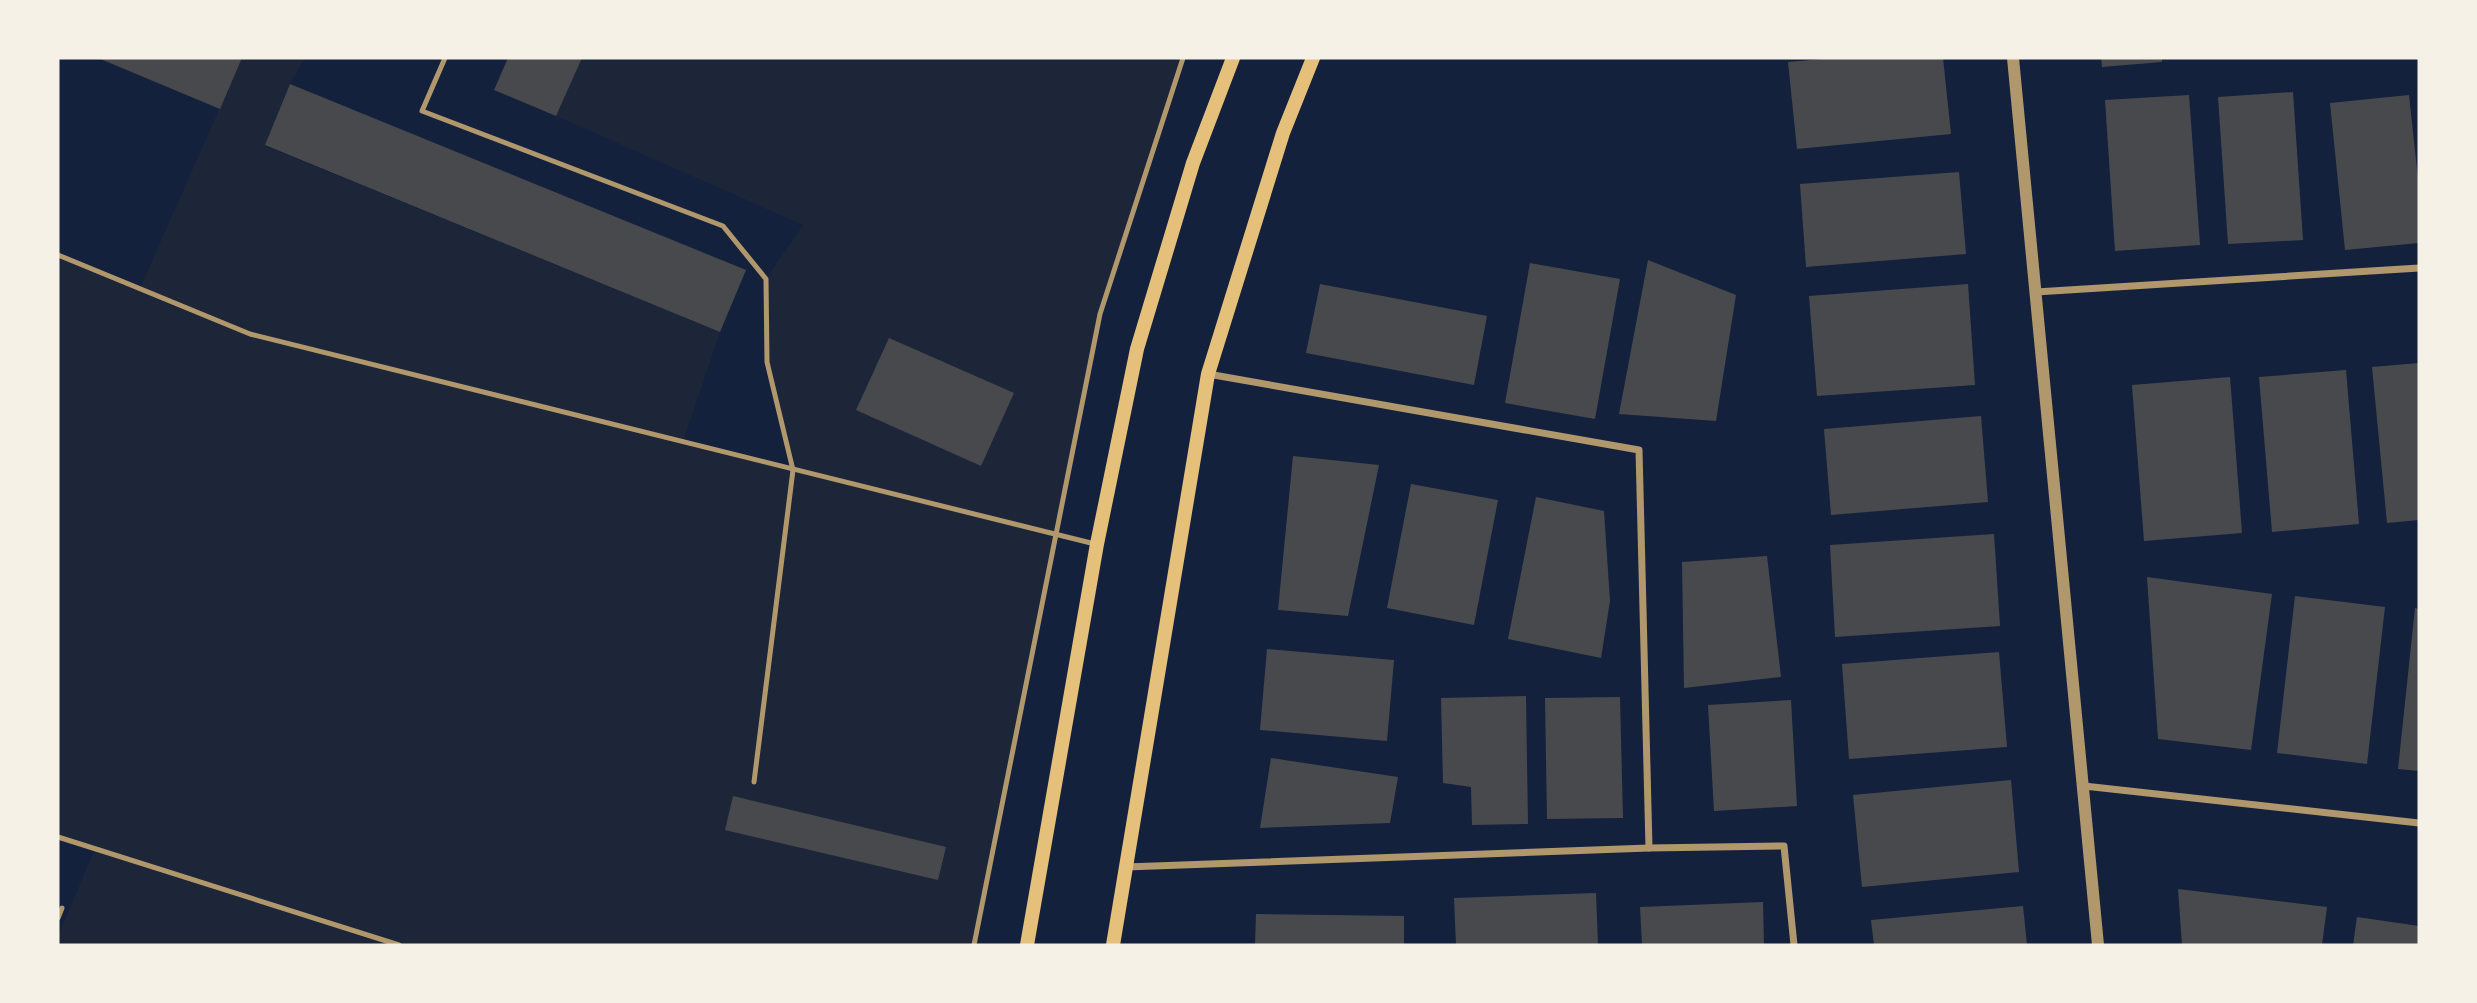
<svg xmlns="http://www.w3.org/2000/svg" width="2477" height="1003" viewBox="0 0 2477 1003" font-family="Raleway,sans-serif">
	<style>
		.green { fill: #1d2539 }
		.building { fill: #48494c }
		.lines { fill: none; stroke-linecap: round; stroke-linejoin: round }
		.service { stroke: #b1986c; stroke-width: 5 }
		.minor { stroke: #b1986c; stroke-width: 7 }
		.tertiary { stroke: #b1986c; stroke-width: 12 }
		.secondary { stroke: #e5c07b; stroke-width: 14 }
	</style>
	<rect width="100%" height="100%" fill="#14213d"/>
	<!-- green -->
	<path class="green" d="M242,58H305L290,84L265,146L720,332L683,442L792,470L767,362L766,279L803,225L556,116L582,58H1183L1100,314L974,945H58V936L95,849L58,837V255L140,288Z"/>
	<!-- building -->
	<g class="building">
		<path d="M98,58H242L220,109Z"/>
		<path d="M508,58H582L556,116L494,90Z"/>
		<path d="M1835,58H1943L1951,134L1797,149L1788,62Z"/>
		<path d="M2101,58H2162V62L2102,67Z"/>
		<path d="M290,84L746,270L720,332L265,145Z"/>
		<path d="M2293,92L2303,240L2228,244L2218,97Z"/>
		<path d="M2189,95L2200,245L2115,251L2105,100Z"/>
		<path d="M2409,95L2419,188V243L2345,250L2330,103Z"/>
		<path d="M1959,172L1966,254L1806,267L1800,184Z"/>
		<path d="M1648,260L1736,295L1716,421L1619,414Z"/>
		<path d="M1530,263L1620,279L1595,419L1505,403Z"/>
		<path d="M1320,284L1487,316L1474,385L1306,353Z"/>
		<path d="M1968,284L1975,385L1817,396L1809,296Z"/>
		<path d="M889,338L1014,393L981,466L856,410Z"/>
		<path d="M2419,363V520L2387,523L2372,367Z"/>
		<path d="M2346,370L2359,524L2272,532L2259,377Z"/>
		<path d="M2230,377L2242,533L2144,541L2132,385Z"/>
		<path d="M1981,416L1988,502L1831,515L1824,429Z"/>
		<path d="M1293,456L1379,465L1348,616L1278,610Z"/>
		<path d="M1411,484L1498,500L1474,625L1387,608Z"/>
		<path d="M1536,497L1604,511L1610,601L1601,658L1508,639Z"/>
		<path d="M1994,534L2000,626L1835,637L1830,545Z"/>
		<path d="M1767,556L1781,677L1684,688L1682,562Z"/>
		<path d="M2147,577L2272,594L2251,750L2158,739Z"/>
		<path d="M2295,596L2385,607L2367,764L2277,753Z"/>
		<path d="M2415,608L2419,609V771L2398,769Z"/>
		<path d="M1267,649L1394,660L1387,741L1260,730Z"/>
		<path d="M1999,652L2007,747L1849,759L1842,664Z"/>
		<path d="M1526,696L1528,824L1472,825L1471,787L1443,783L1441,698Z"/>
		<path d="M1620,697L1623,818L1547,819L1545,698Z"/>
		<path d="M1791,700L1797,806L1714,811L1708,705Z"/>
		<path d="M1271,758L1398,777L1390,823L1260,828Z"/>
		<path d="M2011,780L2019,872L1862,887L1853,795Z"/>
		<path d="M733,796L946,847L938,880L725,830Z"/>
		<path d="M2178,889L2327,907L2322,945H2182Z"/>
		<path d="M1596,893L1598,945H1456L1454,898Z"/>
		<path d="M1763,902L1764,945H1642L1640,907Z"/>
		<path d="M2023,906L2027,945H1874L1871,920Z"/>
		<path d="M1256,914L1404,916V945H1255Z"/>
		<path d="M2357,917L2419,926V945H2353Z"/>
	</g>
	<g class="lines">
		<!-- service -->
		<g class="service">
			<path d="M445,58L422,111L723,226L766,279L767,362L793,470L754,782"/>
			<path d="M58,255L250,334L1095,544"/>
			<path d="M58,837L399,945"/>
			<path d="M58,918L62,908"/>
			<path d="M974,945L1100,314L1183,58"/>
		</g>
		<!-- minor -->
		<g class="minor">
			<path d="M2036,292L2419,268"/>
			<path d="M1208,374L1639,450L1649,848"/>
			<path d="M2084,786L2419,823"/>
			<path d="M1126,867L1649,848L1784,846L1794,945"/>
		</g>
		<!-- tertiary -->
		<path class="tertiary" d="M2013,58L2098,945"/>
		<!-- secondary -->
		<g class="secondary">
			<path d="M1027,945L1097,544L1137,349L1193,163L1233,58"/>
			<path d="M1113,945L1208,374L1283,133L1313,58"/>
		</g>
	</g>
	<!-- border -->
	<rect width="2477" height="1003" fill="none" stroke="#f6f1e7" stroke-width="119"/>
</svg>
